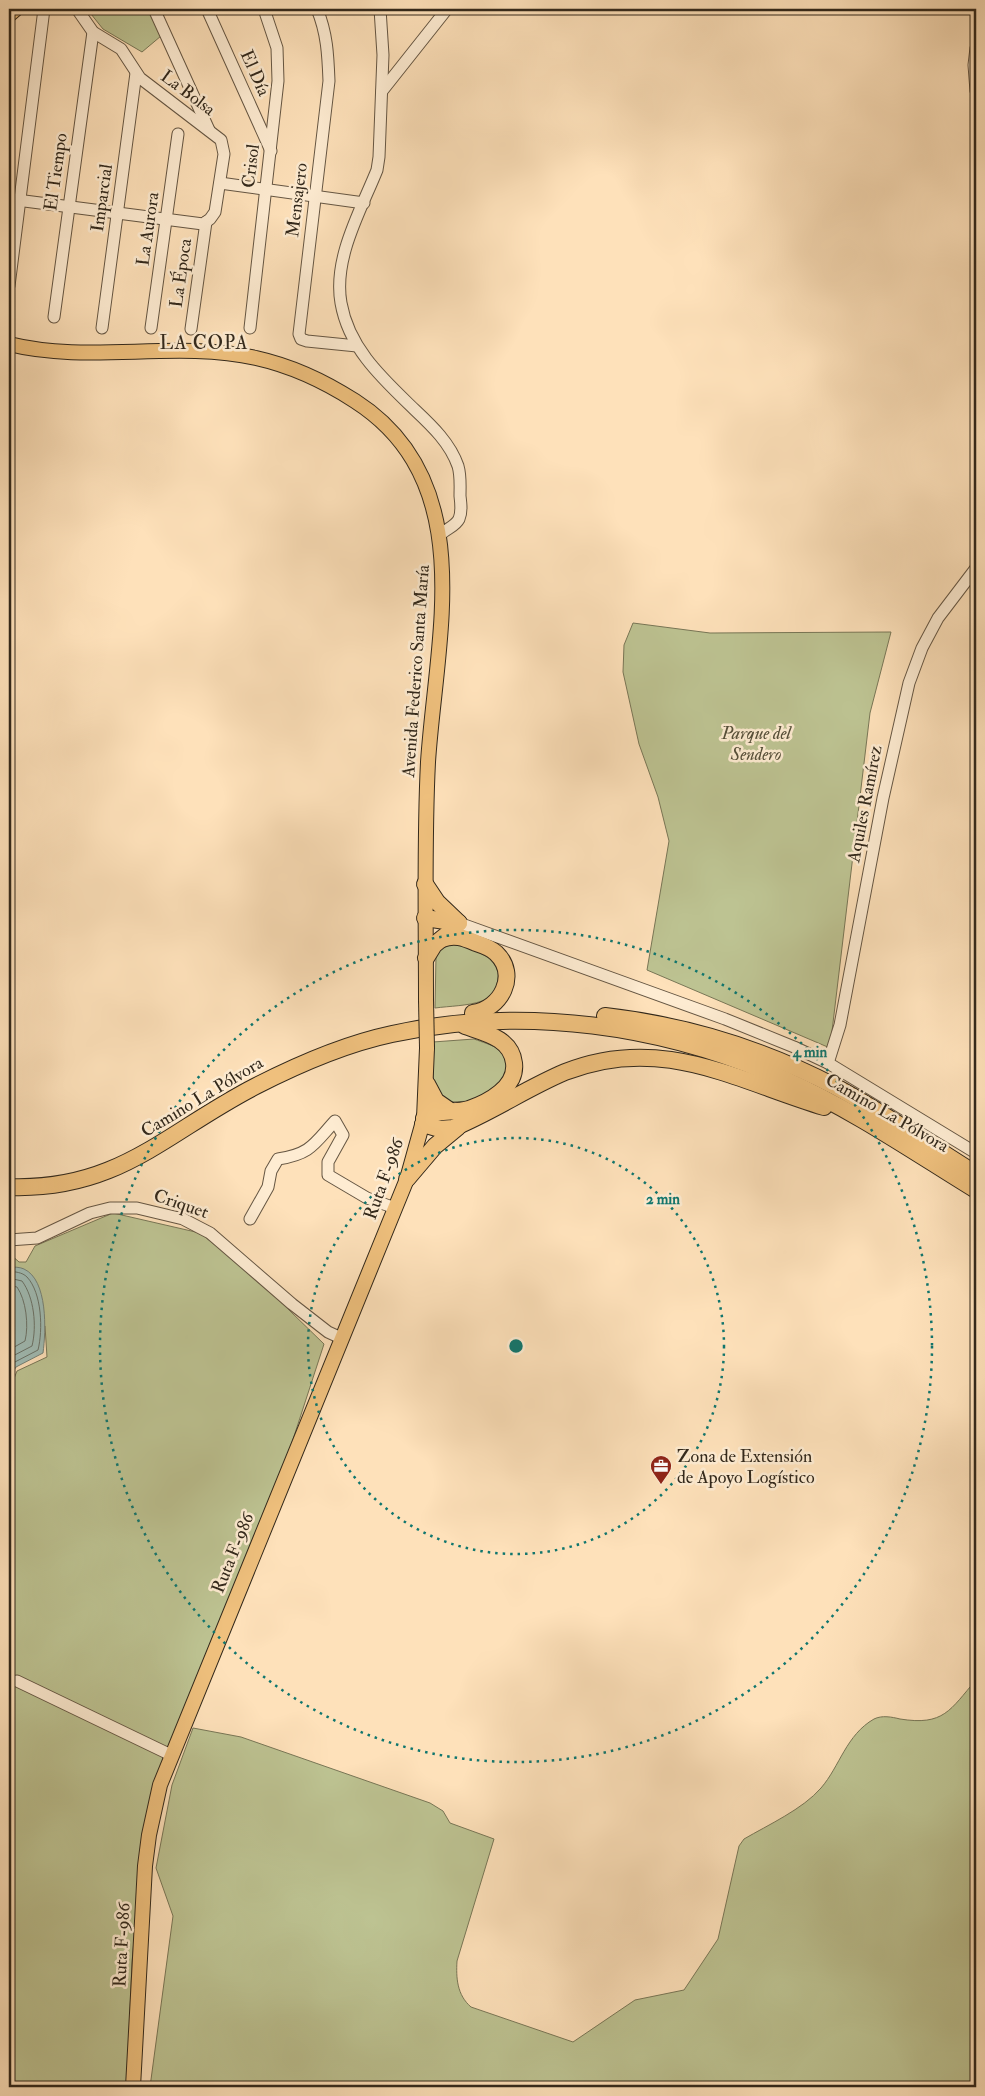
<svg xmlns="http://www.w3.org/2000/svg" width="985" height="2096" viewBox="0 0 985 2096" font-family="'IM FELL Double Pica',serif">
	<style>
		.green { fill: #bdc392; stroke: #787656 }
		.water { fill: #a0bcb5; stroke: #748177 }
		.lines { fill: none; stroke-linecap: round; stroke-linejoin: round }
		.shore { stroke: #697268; stroke-width: 1 }
		.minor-casing { stroke: #655643; stroke-width: 13 }
		.major-casing { stroke: #32281b; stroke-width: 16 }
		.highway-casing { stroke: #32281b; stroke-width: 18 }
		.minor { stroke: #feecd2; stroke-width: 11 }
		.major { stroke: #efc07d; stroke-width: 14 }
		.highway { stroke: #efc07d; stroke-width: 16 }
		.major-bridge-casing { stroke: #32281b; stroke-width: 16; stroke-linecap: butt }
		.major-bridge { stroke: #efc07d; stroke-width: 14 }
		.ring { fill: none; stroke: #0f766e; stroke-width: 2.5; stroke-dasharray: 2.5 5 }
		.labels { text-anchor: middle; dominant-baseline: central; stroke-width: 5; stroke-linejoin: round; paint-order: stroke }
		.street-label { font-size: 18px; fill: #32281b; stroke: #feecd2 }
		.park-label { font-size: 18px; font-style: italic; fill: #554f39; stroke: #feecd2 }
		.poi-label { font-size: 18px; fill: #32281b; stroke: #feecd2; text-anchor: start }
		.neighbourhood-label { font-size: 19px; letter-spacing: 1px; fill: #32281b; stroke: #feecd2 }
		.centre { fill: #0f766e; stroke: #feecd2; stroke-width: 2.5 }
		.ring-label { font-size: 15px; text-anchor: middle; font-weight: bold; fill: #0f766e; stroke: #feecd2; stroke-width: 5; stroke-linejoin: round; paint-order: stroke }
	</style>
	<rect width="100%" height="100%" fill="#fee1ba"/>
	<filter id="stains"><feTurbulence type="fractalNoise" baseFrequency=".004" numOctaves="4"/><feColorMatrix values="0 0 0 0 .2 0 0 0 0 .09 0 0 0 0 .02 0 0 0 .5 -.17"/></filter>
	<radialGradient id="worn" r=".72"><stop offset=".6" stop-color="#630" stop-opacity="0"/><stop offset="1" stop-color="#630" stop-opacity=".3"/></radialGradient>
	<!-- green -->
	<g class="green">
		<path d="M87,9H151L161,36L142,52L103,29Z"/>
		<path d="M633,623L710,633L891,632L870,713L830,1048L647,970L669,841L658,797L639,744L623,672L624,645Z"/>
		<path d="M454,943C473,950 505,957 497,984C495,992 489,998 482,1001C468,1006 450,1006 435,1008L436,956L443,947Z"/>
		<path d="M474,1039C493,1046 501,1046 508,1066L501,1084L472,1101L449,1102L433,1088V1042Z"/>
		<path d="M113,1213L200,1233L254,1276L324,1344L284,1467L142,1852L132,1962L127,2087H9V1391L17,1371L47,1357L45,1326L9,1363V1253L19,1262H26L35,1246Z"/>
		<path d="M976,1680V2087H150L173,1916L156,1868L172,1785L193,1728L241,1737L430,1803L443,1811L450,1823L494,1839L457,1961C456,1978 457,1995 471,2007L573,2042L635,2000L684,1990L718,1939L739,1846L744,1839C768,1825 803,1809 821,1788C840,1766 846,1735 874,1719C882,1715 892,1717 900,1719C944,1726 950,1710 976,1680Z"/>
	</g>
	<!-- water -->
	<path class="water" d="M9,1267C14,1267 20,1267 24,1269C48,1280 46,1331 43,1353L16,1367L9,1378Z"/>
	<g class="lines">
		<!-- shore -->
		<g class="shore">
			<path d="M9,1271C15,1272 22,1272 27,1277C42,1293 43,1330 38,1350L13,1363L9,1369"/>
			<path d="M9,1278L22,1281C34,1297 37,1326 32,1346L9,1358"/>
			<path d="M9,1285L17,1287C26,1300 29,1325 25,1341L9,1350"/>
		</g>
		<!-- minor casing -->
		<g class="minor-casing">
			<g id="minor">
				<path d="M154,9L209,130"/>
				<path d="M207,9L271,151"/>
				<path d="M317,9C327,33 328,55 329,81L299,334L301,339L307,341L357,346"/>
				<path d="M380,9L383,55L379,157L377,170C361,210 333,258 341,303C349,349 383,379 415,410C432,426 450,443 458,466C461,476 460,486 460,496C461,504 462,512 459,519C455,527 445,529 439,536"/>
				<path d="M976,48L974,65L976,91"/>
				<path d="M382,91L447,9"/>
				<path d="M220,183L364,203"/>
				<path d="M9,199L203,224L210,219L215,212L224,154L221,140L140,78L121,49L93,32L77,9"/>
				<path d="M9,286L44,9"/>
				<path d="M54,317L93,32"/>
				<path d="M102,328L136,73"/>
				<path d="M151,328L178,134"/>
				<path d="M250,328L278,81L277,48L264,9"/>
				<path d="M191,329L206,222"/>
				<path d="M459,923L725,1019L794,1047L828,1063L976,1153"/>
				<path d="M828,1063L840,1025L883,798L909,683L922,648L938,618L976,568"/>
				<path d="M250,1219L268,1187L271,1171L278,1159C311,1154 314,1144 335,1121L343,1135L328,1162V1175L367,1198L395,1208"/>
				<path d="M9,1240L37,1238L90,1213L110,1208H137L183,1219L210,1233L292,1304L328,1332L341,1338"/>
				<path d="M17,1681L171,1755"/>
			</g>
		</g>
		<!-- major casing -->
		<g class="major-casing">
			<g id="major">
				<path d="M9,15L16,9"/>
				<path d="M9,344C89,364 175,340 256,358C292,366 324,381 355,401C481,482 436,638 428,762C424,841 426,921 426,1000"/>
				<path d="M133,2087L145,1866L149,1835L160,1785L407,1179L424,1118L427,1048"/>
			</g>
		</g>
		<!-- highway casing -->
		<g class="highway-casing">
			<g id="highway">
				<path d="M425,884L437,902L459,923"/>
				<path d="M425,918L459,923"/>
				<path d="M442,939C455,934 464,938 476,943C482,945 491,948 496,953C519,975 501,1009 473,1013"/>
				<path d="M426,958L434,945L450,932"/>
				<path d="M605,1016C684,1025 763,1049 834,1086C883,1112 929,1145 976,1174"/>
				<path d="M427,1084L436,1101L449,1110"/>
				<path d="M424,1118C439,1108 453,1114 469,1109C489,1102 517,1087 514,1063C511,1038 485,1033 465,1026"/>
				<path d="M423,1124L440,1129L453,1128C492,1112 527,1088 565,1072C661,1034 735,1080 824,1107"/>
				<path d="M407,1179L435,1146L458,1127"/>
				<path d="M9,1187C119,1191 166,1132 256,1086C299,1064 345,1044 392,1034C523,1005 665,1025 786,1080C853,1110 914,1152 976,1190"/>
			</g>
		</g>
		<!-- minor -->
		<use href="#minor" class="minor"/>
		<!-- major -->
		<use href="#major" class="major"/>
		<!-- highway -->
		<use href="#highway" class="highway"/>
		<!-- major-bridge casing -->
		<g class="major-bridge-casing">
			<path id="major-bridge" d="M426,1000L427,1048"/>
		</g>
		<!-- major-bridge -->
		<use href="#major-bridge" class="major-bridge"/>
	</g>
	<!-- distance rings -->
	<g class="ring">
		<circle cx="516" cy="1346" r="208"/>
		<circle cx="516" cy="1346" r="416"/>
	</g>
	<!-- icons -->
	<defs>
		<g id="office-pin" transform="scale(1.125)"><path d="M0 17L-7.5 6A9.5 9.5 0 1 1 7.5 6Z" fill="#8f2418" stroke="#feecd2"/><path d="M-6-3h4V-5.5h4V-3h4V5H-6ZM-1-4.5V-3h2v-1.5ZM-6 0V1H6V0Z" fill="#fff"/></g>
	</defs>
	<g fill-rule="evenodd">
		<use href="#office-pin" x="661" y="1466"/>
	</g>
	<g class="labels">
		<!-- street labels -->
		<g class="street-label">
			<text transform="translate(255 73) rotate(66)">El Día</text>
			<text transform="translate(188 93) rotate(37)">La Bolsa</text>
			<text transform="translate(251 166) rotate(-83)">Crisol</text>
			<text transform="translate(56 172) rotate(-82)">El Tiempo</text>
			<text transform="translate(102 198) rotate(-82)">Imparcial</text>
			<text transform="translate(297 200) rotate(-83)">Mensajero</text>
			<text transform="translate(148 229) rotate(-82)">La Aurora</text>
			<text transform="translate(181 273) rotate(-82)">La Época</text>
			<text transform="translate(416 671) rotate(-86)">Avenida Federico Santa María</text>
			<text transform="translate(865 804) rotate(-79)">Aquiles Ramírez</text>
			<text transform="translate(202 1097) rotate(-31)">Camino La Pólvora</text>
			<text transform="translate(887 1113) rotate(30)">Camino La Pólvora</text>
			<text transform="translate(384 1179) rotate(-70)">Ruta F-986</text>
			<text transform="translate(181 1204) rotate(19)">Criquet</text>
			<text transform="translate(233 1553) rotate(-68)">Ruta F-986</text>
			<text transform="translate(122 1945) rotate(-87)">Ruta F-986</text>
		</g>
		<!-- park labels -->
		<g class="park-label">
			<text x="756" y="733">Parque del<tspan x="756" dy="21">Sendero</tspan></text>
		</g>
		<!-- poi labels -->
		<g class="poi-label">
			<text x="677" y="1456">Zona de Extensión<tspan x="677" dy="21">de Apoyo Logístico</tspan></text>
		</g>
		<!-- neighbourhood labels -->
		<g class="neighbourhood-label">
			<text x="204" y="343">LA COPA</text>
		</g>
	</g>
	<circle cx="516" cy="1346" r="8" class="centre"/>
	<g class="ring-label">
		<text x="810" y="1057">4 min</text>
		<text x="663" y="1204">2 min</text>
	</g>
	<!-- margin -->
	<rect width="985" height="2096" fill="none" stroke="#fee1ba" stroke-width="30"/>
	<rect x="10" y="10" width="965" height="2076" fill="none" stroke="#32281b" stroke-width="2.5"/>
	<rect x="15" y="15" width="955" height="2066" fill="none" stroke="#32281b"/>
	<rect width="100%" height="100%" filter="url(#stains)"/>
	<rect width="100%" height="100%" fill="url(#worn)"/>
</svg>
